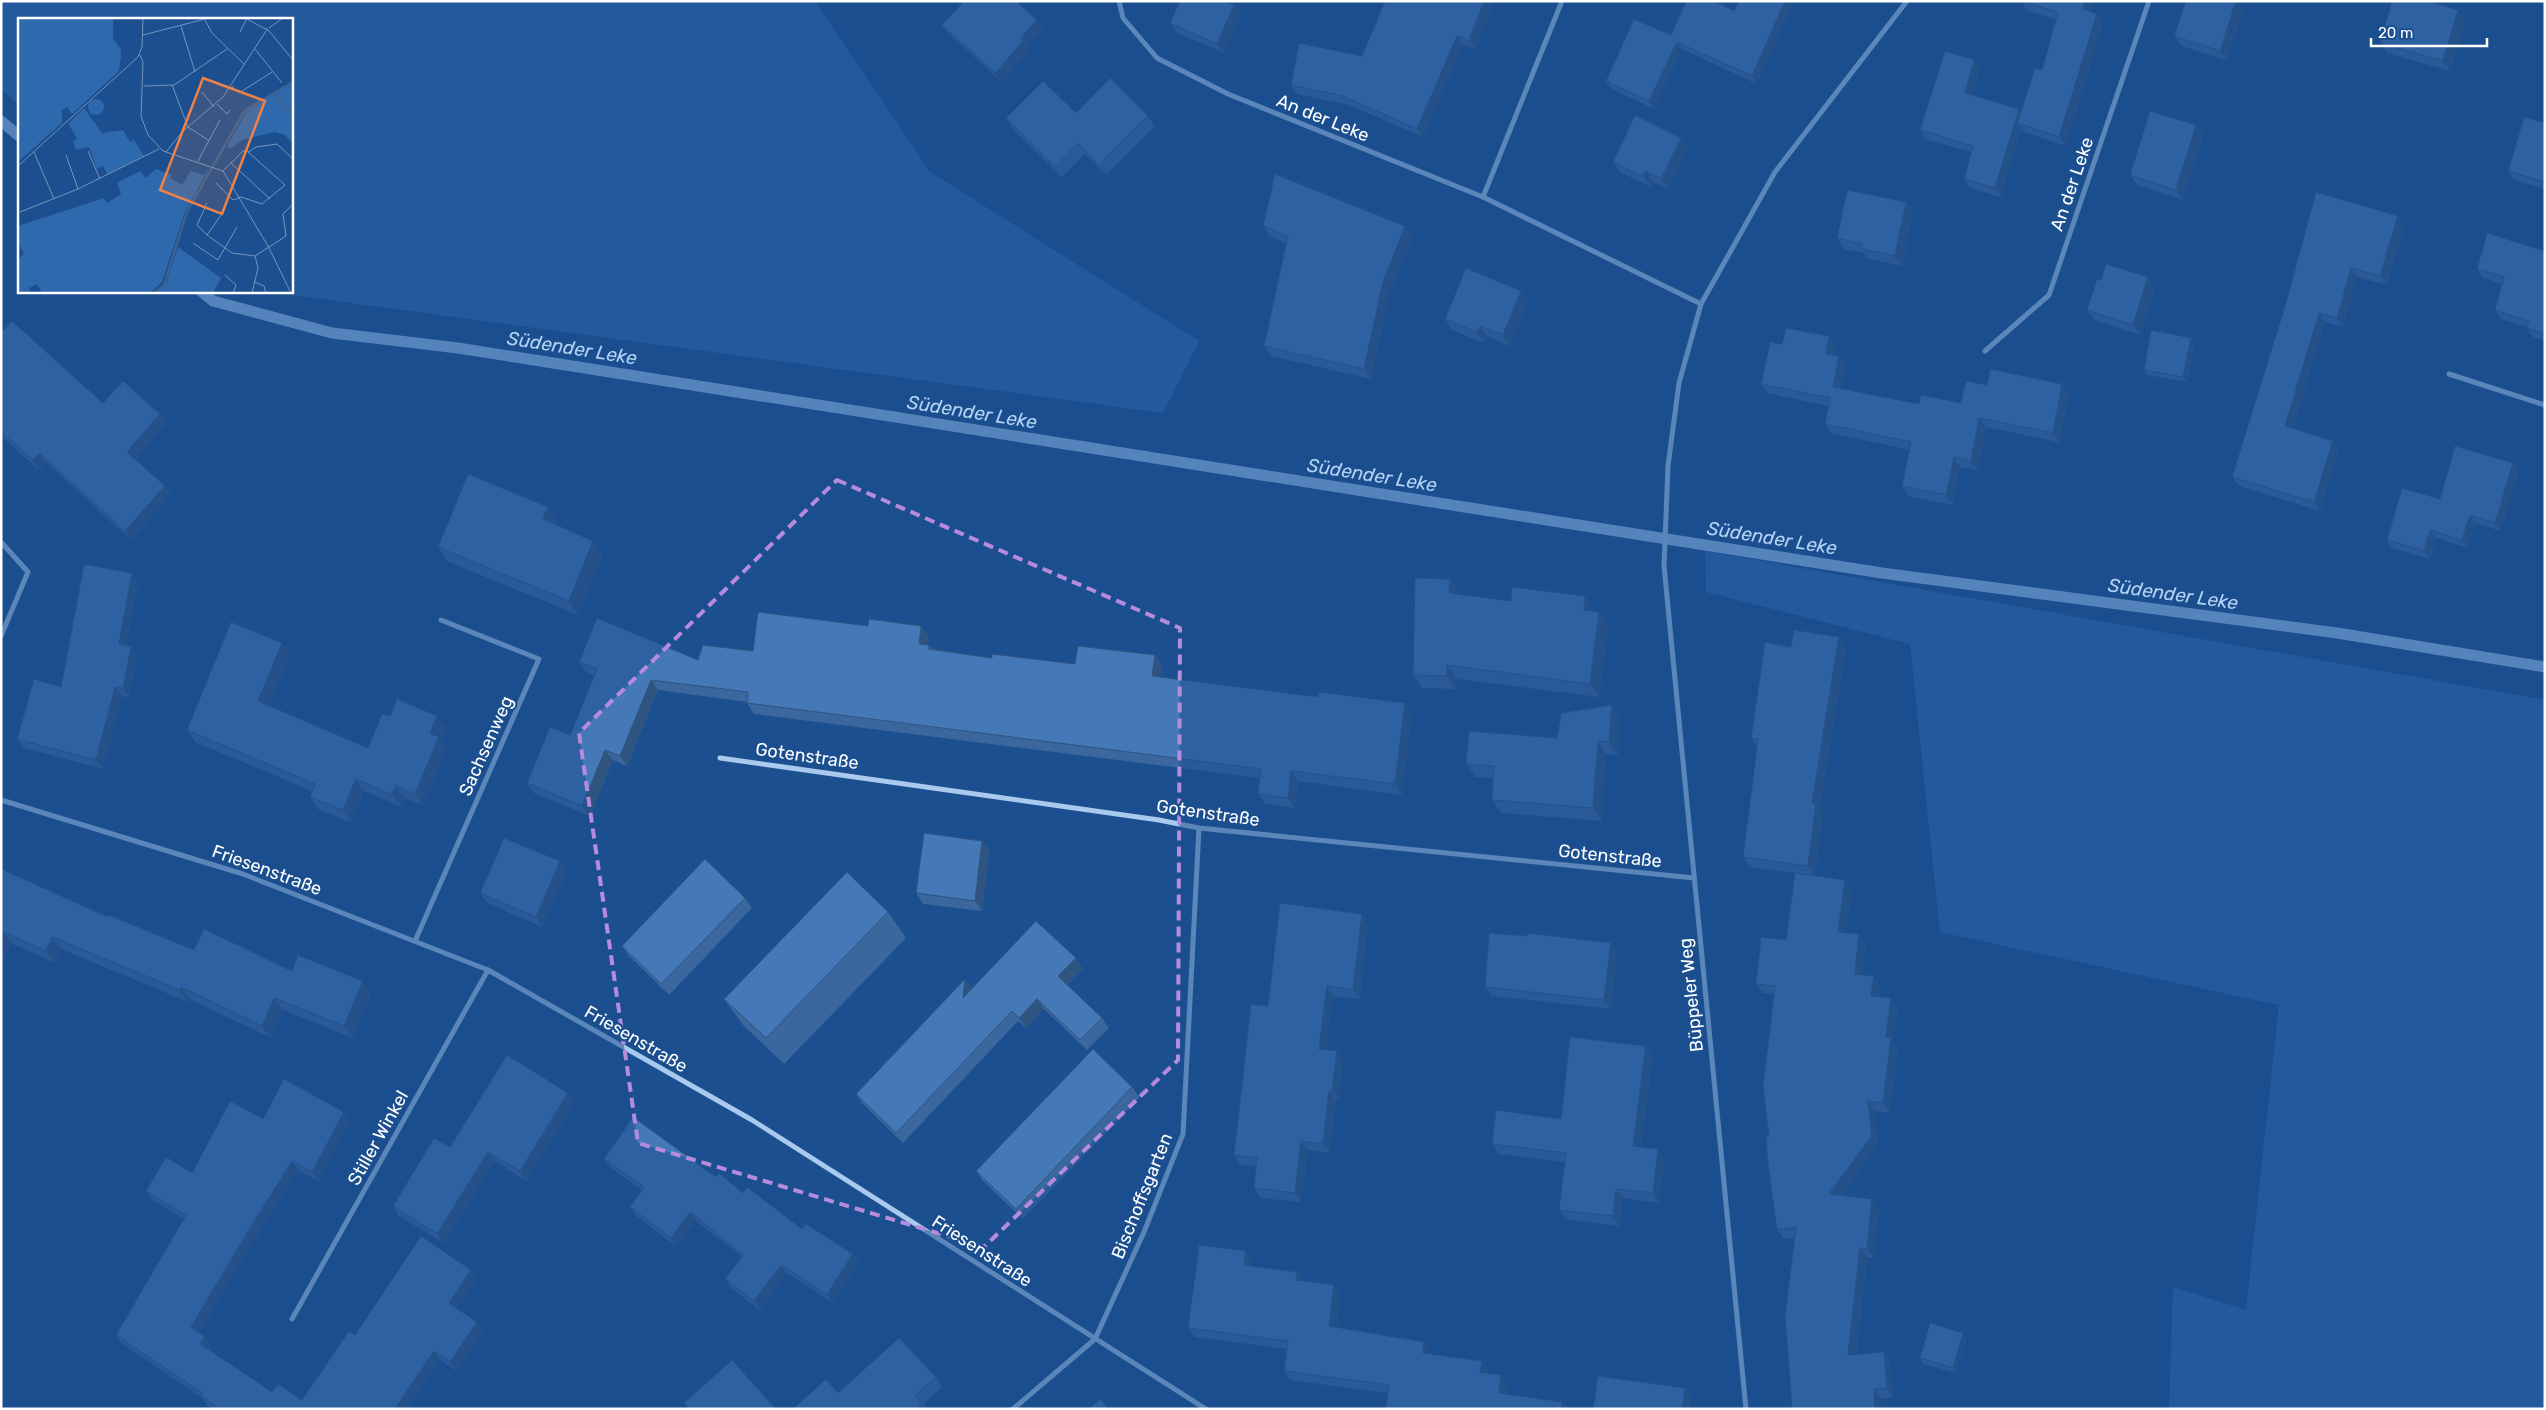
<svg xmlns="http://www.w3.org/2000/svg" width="2546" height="1410" viewBox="0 0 2546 1410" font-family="Rubik,sans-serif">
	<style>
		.green { fill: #2e69ad }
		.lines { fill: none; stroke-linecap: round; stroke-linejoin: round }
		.stream { stroke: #9cc4f0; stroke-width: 11 }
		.street { stroke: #a9c9ee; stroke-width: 5 }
		.wall { fill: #3a679d }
		.shaded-wall { fill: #305480 }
		.building { fill: #4478b7; stroke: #305480 }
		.marked { fill: none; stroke: #b68bdc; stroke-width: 4; stroke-dasharray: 10 6; stroke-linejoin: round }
		.labels { text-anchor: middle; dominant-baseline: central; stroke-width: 4.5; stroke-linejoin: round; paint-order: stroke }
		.street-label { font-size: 18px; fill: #fff; stroke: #1b4f8f }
		.water-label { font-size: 19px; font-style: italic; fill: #b5d3f5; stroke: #1b4f8f }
		.inset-river { fill: none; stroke: #3c6290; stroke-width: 2.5 }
		.inset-road { fill: none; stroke: #7695bc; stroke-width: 1 }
		.view { fill: #ee8249; fill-opacity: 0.15; stroke: #ee8249; stroke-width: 2.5 }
		.inset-edge { fill: none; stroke: #fff; stroke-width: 2.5 }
	</style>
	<rect width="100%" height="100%" fill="#1b4f8f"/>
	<!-- green -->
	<g class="green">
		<path d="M1,1H815L930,172L1199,341L1163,413L263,291H291V19H19V105L1,89Z"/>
		<path d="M1705,551L2545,700V1409H2169L2173,1287L2246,1310L2279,1005L1940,932L1910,644L1706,592Z"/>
	</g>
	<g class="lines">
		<!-- stream -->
		<g class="stream">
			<path d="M1,121L19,136"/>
			<path d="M201,291L213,301L332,333L458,348L1882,573L2337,633L2545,667"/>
		</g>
		<!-- street -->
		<g class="street">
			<path d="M1119,1L1123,18L1157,58L1228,94L1483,197L1701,304"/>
			<path d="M1483,197L1562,1"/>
			<path d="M1985,351L2049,295L2149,1"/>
			<path d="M2449,374L2545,405"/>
			<path d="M1,542L28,572L1,636"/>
			<path d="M720,758L1159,820L1199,828L1694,878"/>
			<path d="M1,800L243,874L488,970L752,1120L1206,1409"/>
			<path d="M415,941L539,659L441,620"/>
			<path d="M292,1319L488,970"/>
			<path d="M1013,1409L1095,1339L1144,1232L1183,1134L1199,828"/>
			<path d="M1746,1409L1664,566L1668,466L1679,383L1701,304L1775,172L1907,1"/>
		</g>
	</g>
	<!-- wall -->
	<g class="wall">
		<path d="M1175,1H1226L1234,5L1241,15L1224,53L1177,33L1170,23L1179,3Z"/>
		<path d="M1494,1L1475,49L1463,45L1423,137L1349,105L1297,94L1291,85Z"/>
		<path d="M1714,1L1757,84L1682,49L1654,109L1612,89L1606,81L1671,35Z"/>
		<path d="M2021,1L2091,12L2103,23L2066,146L2024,132L2021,129L2001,197L1970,188L1964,179L1971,152L1925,139L1920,130L1980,68L1972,95L2019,109L2021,111L2042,70L2056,19L2028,11Z"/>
		<path d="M2434,3L2465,20L2450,71L2387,53L2380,43Z"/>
		<path d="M2244,8L2227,61L2182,46L2174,36Z"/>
		<path d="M942,25L1043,29L1028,46L1030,50L1002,82L949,34Z"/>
		<path d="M1148,116L1155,126L1106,175L1085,154L1062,177L1013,129L1006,118Z"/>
		<path d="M2545,123V189L2514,180L2508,171Z"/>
		<path d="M2196,125L2203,135L2183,200L2137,185L2130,175Z"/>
		<path d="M1681,138L1688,148L1668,189L1653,182L1651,187L1620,172L1613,162Z"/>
		<path d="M1906,202L1913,212L1902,266L1869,259L1864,253L1844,249L1837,238Z"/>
		<path d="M2404,225L2387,285L2357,277L2343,327L2325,322L2293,428L2339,449L2320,511L2239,486L2232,477L2286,303Z"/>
		<path d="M1263,226H1405L1413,236L1390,292L1371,379L1271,356L1264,346L1286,243L1270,236Z"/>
		<path d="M2545,251V341L2533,337L2527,328V327L2501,319L2495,310L2502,284L2483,278L2477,269Z"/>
		<path d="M2148,277L2155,288L2140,335L2094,320L2087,310L2101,280Z"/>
		<path d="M1521,291L1528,301L1510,346L1487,336L1484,343L1452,330L1445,319Z"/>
		<path d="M1,333L103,403L160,414L167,423L135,459L165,486L171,495L131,540L46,462L39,470L1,436Z"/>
		<path d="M2191,338L2195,343L2187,382L2147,375L2144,370Z"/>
		<path d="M1782,344L1836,346L1834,355L1846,365L1841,388L1919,404L1961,403L1987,385L2062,384L2069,394L2059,442L1986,427L1978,470L1960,467L1953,505L1908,496L1902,486L1909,450L1831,433L1825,424L1828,406L1768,393L1761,384Z"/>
		<path d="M2513,463L2519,471L2501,531L2475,523L2468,548L2436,538L2430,559L2392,548L2387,540L2440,499Z"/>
		<path d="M558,521L556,525L603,555L578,615L447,561L438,547Z"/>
		<path d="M132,573L138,582L126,646L131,647L137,656L129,697L122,696L103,769L24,748L17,739L61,687Z"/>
		<path d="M1450,579L1459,592V594L1511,601L1595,610V612L1609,626L1599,697L1457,679V689L1422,688L1413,675Z"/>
		<path d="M868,626H921L928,636L927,645H929L932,649L992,658L1075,664L1155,655L1162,666L1160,677L1318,697L1405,703L1412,713L1402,795L1298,781L1295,808L1265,804L1258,794L1260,778L754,714L747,703V702L658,690L627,766L613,760L590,816L534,793L527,783L570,735L594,675L586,672L579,662L698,660L753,651Z"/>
		<path d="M282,643L290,655L269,706L368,748L390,716L446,728L441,740L447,749L423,806L404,798L401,807L364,791L351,822L318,809L310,797L312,791L195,742L187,730Z"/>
		<path d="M1791,647H1846L1820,809L1823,814L1815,875L1750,867L1743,857L1757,747L1751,738Z"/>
		<path d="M1620,718L1618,755L1606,754L1602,821L1501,813L1492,800L1493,778L1475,777L1466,764L1557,738Z"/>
		<path d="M982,841L989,851L982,911L923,904L916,893Z"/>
		<path d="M1,869L108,917L194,950L292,971L371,993L353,1038L283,1010L271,1038L189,999L188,1002L61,949L55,963L11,943L1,964Z"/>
		<path d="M567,871L542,927L487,903L480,893Z"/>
		<path d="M1852,890L1846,933L1859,934L1866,944L1862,975L1880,986L1879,997L1898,1008L1893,1041L1898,1047L1890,1113L1875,1111L1878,1145L1841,1196L1872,1199L1879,1209L1874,1258L1867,1257L1856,1354L1884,1352L1890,1362L1893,1398L1881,1399V1409L1794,1238L1784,1239L1777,1230L1769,1136L1774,994L1763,993L1756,984Z"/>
		<path d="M745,898L752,908L669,995L629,956L622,946Z"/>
		<path d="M888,912L906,938L784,1064L743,1025L724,999Z"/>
		<path d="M1362,914L1368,923L1360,999L1333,996L1326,1050L1343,1060L1339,1100H1336L1330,1153L1308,1150L1301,1202L1261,1198L1254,1188L1256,1166L1241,1165L1234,1155L1268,1006Z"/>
		<path d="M1617,953L1611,1009L1492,996L1485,987Z"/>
		<path d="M1083,968L1067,985L1102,1018L1109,1028L1087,1050L1044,1009L1026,1028L1018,1021L903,1143L863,1104L856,1094L965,979L972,989Z"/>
		<path d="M1653,1056L1641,1147L1658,1149L1664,1159L1659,1203L1623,1198L1619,1226L1566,1219L1559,1210L1565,1162L1499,1154L1492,1144L1561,1119Z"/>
		<path d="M1132,1087L1140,1098L1023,1219L983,1181L976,1171Z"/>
		<path d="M568,1093L575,1103L526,1181L495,1161L444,1243L399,1216L393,1206L450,1147Z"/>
		<path d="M344,1112L350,1121L318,1181L298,1170L253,1242L199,1333L205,1337L212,1346L209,1350L272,1392L302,1400L355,1335L477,1279L457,1308L484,1331L457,1371L440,1360L407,1409H213L207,1405L201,1397L122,1344L116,1335L184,1219L152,1200L146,1191L192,1173L263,1119Z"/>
		<path d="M604,1159L716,1177L802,1229L859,1262L833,1303L787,1273L760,1310L731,1288L725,1279L742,1257L696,1221L677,1247L636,1216L630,1207L642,1190L610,1167Z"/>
		<path d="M1246,1251L1252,1261L1251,1266L1297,1272L1304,1281L1334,1285L1341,1294L1336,1328L1431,1352V1354L1482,1361L1488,1370V1373L1508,1384L1506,1394L1562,1402L1567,1409H1386L1388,1393L1290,1380L1284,1371L1287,1349L1195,1337L1188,1328Z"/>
		<path d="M1963,1333L1966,1338L1956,1373L1923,1364L1920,1358Z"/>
		<path d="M936,1377L942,1387L923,1404L926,1409H793L838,1393Z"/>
	</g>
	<!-- shaded-wall -->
	<g class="shaded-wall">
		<path d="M1484,1H1494L1475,49L1469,41Z"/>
		<path d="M1785,1H1794L1757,84L1752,76Z"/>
		<path d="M2085,1H2094L2089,18L2083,9Z"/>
		<path d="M2236,1H2239L2244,8L2227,61L2220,51Z"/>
		<path d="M1234,5L1241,15L1224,53L1217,44Z"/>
		<path d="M2458,10L2465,20L2450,71L2443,61Z"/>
		<path d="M2097,14L2103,23L2066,146L2059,137Z"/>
		<path d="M1037,20L1043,29L1028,46L1030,50L1002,82L995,73L1021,38Z"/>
		<path d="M1457,36L1463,45L1423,137L1417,129Z"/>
		<path d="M1677,42L1682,49L1654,109L1649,101Z"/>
		<path d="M1974,60L1980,68L1971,101L1965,93Z"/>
		<path d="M2019,109L2025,117L2017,123L2021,129L2001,197L1995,188Z"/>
		<path d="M2196,125L2203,135L2183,200L2176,190Z"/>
		<path d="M1681,138L1688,148L1668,189L1661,179Z"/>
		<path d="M1646,171L1653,182L1651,187L1643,176Z"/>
		<path d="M1906,202L1913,212L1902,266L1895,256Z"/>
		<path d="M2398,216L2404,225L2387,285L2380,276Z"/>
		<path d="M1405,226L1413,236L1390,292L1371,379L1364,369L1383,282Z"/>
		<path d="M2351,268L2357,277L2343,327L2337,318Z"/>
		<path d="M2148,277L2155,288L2140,335L2133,325Z"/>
		<path d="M1521,291L1528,301L1510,346L1503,335Z"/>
		<path d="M2319,313L2325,322L2291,434L2285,426Z"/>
		<path d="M1480,326L1487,336L1484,343L1477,332Z"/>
		<path d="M1829,336L1836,346L1832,363L1826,354Z"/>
		<path d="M2191,338L2195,343L2187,382L2183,377Z"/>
		<path d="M1839,356L1846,365L1839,396L1833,387Z"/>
		<path d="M2062,384L2069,394L2059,442L2053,433Z"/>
		<path d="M160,414L167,423L133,461L127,452Z"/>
		<path d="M1979,418L1986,427L1978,470L1971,461Z"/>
		<path d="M2333,441L2339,449L2320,511L2314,502Z"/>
		<path d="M39,453L46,462L39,470L33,460Z"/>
		<path d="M1954,457L1960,467L1953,505L1946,495Z"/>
		<path d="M2513,463L2519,471L2501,531L2495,523Z"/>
		<path d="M165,486L171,495L131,540L125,531Z"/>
		<path d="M548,507L558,521L553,533L543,519Z"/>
		<path d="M2470,515L2475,523L2468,548L2462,540Z"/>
		<path d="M2430,530L2436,538L2430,559L2424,551Z"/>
		<path d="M593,541L603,555L578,615L569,601Z"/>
		<path d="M132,573L138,582L125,653L119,644Z"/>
		<path d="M1450,579L1459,592V606L1449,593Z"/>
		<path d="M1585,596L1595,610L1593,624L1584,610Z"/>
		<path d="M1599,612L1609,626L1599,697L1590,684Z"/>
		<path d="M921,626L928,636L926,654L919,644Z"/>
		<path d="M1839,637L1846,647L1820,809L1823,814L1815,875L1808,866L1812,803Z"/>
		<path d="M282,643L290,655L266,713L258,701Z"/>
		<path d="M131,647L137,656L129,697L123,688Z"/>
		<path d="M1155,655L1162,666L1159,687L1152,676Z"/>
		<path d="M1447,665L1457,679V689L1447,676Z"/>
		<path d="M651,680L658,690L627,766L620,756Z"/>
		<path d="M115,687L122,696L103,769L96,760Z"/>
		<path d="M1405,703L1412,713L1402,795L1395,784Z"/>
		<path d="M1612,705L1620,718L1618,755L1609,742Z"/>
		<path d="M437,716L446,728L441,740L447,749L423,806L415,794L430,733Z"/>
		<path d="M1598,741L1606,754L1602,821L1593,808Z"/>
		<path d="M605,750L613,760L590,816L582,806Z"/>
		<path d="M1291,771L1298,781L1295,808L1288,798Z"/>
		<path d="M356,779L364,791L351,822L343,810Z"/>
		<path d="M396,786L404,798L401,807L392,795Z"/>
		<path d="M982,841L989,851L982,911L975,901Z"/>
		<path d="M560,861L567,871L542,927L536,917Z"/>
		<path d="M1845,880L1852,890L1845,941L1838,932Z"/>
		<path d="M1362,914L1368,923L1360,999L1353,990Z"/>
		<path d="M2,931L11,943L1,964V933Z"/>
		<path d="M1859,934L1866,944L1861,983L1855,974Z"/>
		<path d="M52,937L61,949L55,963L46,951Z"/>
		<path d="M1611,943L1617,953L1611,1009L1604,1000Z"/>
		<path d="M1076,958L1083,968L1065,986L1058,976Z"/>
		<path d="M1874,976L1880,986L1878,1005L1871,996Z"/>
		<path d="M965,979L972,989L963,998Z"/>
		<path d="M363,981L371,993L353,1038L344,1026Z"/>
		<path d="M1327,986L1333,996L1325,1059L1319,1049Z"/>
		<path d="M181,987L189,999L188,1002L180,990Z"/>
		<path d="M274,998L283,1010L271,1038L262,1026Z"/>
		<path d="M1891,998L1898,1008L1893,1041L1898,1047L1890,1113L1883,1103L1886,1037Z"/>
		<path d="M1037,999L1044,1009L1026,1028L1019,1018Z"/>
		<path d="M1646,1046L1653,1056L1640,1156L1633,1146Z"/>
		<path d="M1337,1051L1343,1060L1339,1100L1332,1091Z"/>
		<path d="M1329,1091L1336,1100L1330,1153L1323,1144Z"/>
		<path d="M568,1093L575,1103L526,1181L520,1171Z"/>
		<path d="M1868,1101L1875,1111L1878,1145L1835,1204L1829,1194Z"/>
		<path d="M344,1112L350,1121L318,1181L312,1172Z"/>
		<path d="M1301,1141L1308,1150L1301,1202L1295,1193Z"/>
		<path d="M1658,1149L1664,1159L1659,1203L1653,1193Z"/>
		<path d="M488,1152L495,1161L444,1243L437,1234Z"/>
		<path d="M292,1161L298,1170L253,1242L197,1336L191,1327L247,1233Z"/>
		<path d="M1616,1189L1623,1198L1619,1226L1613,1216Z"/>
		<path d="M1872,1199L1879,1209L1874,1258L1867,1249Z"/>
		<path d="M690,1212L696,1221L677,1247L671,1238Z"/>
		<path d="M1860,1248L1867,1257L1854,1364L1848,1355Z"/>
		<path d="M1246,1251L1252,1261L1250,1275L1244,1265Z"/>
		<path d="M853,1254L859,1262L833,1303L827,1294Z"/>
		<path d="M781,1265L787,1273L760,1310L754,1301Z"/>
		<path d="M471,1270L477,1279L455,1312L449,1303Z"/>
		<path d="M1297,1272L1304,1281L1296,1280Z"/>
		<path d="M1334,1285L1341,1294L1335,1336L1329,1326Z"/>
		<path d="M477,1322L484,1331L457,1371L450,1362Z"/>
		<path d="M1963,1333L1966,1338L1956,1373L1953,1368Z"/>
		<path d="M205,1337L212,1346L207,1353L200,1344Z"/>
		<path d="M1424,1342L1431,1352L1429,1362L1423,1353Z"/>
		<path d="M434,1351L440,1360L407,1409H395Z"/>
		<path d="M1884,1352L1890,1362L1893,1398L1887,1388Z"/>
		<path d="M1482,1361L1488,1370L1487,1381L1480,1372Z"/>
		<path d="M1501,1375L1508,1384L1505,1402L1499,1393Z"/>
		<path d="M1685,1388L1691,1397L1690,1409H1682Z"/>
		<path d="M1874,1389L1881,1399V1409H1875Z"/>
		<path d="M1562,1402L1567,1409H1561Z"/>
	</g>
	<!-- building -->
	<g class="building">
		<path d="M964,1H1016L1037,20L1021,38L1024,40L995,73L942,25Z"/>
		<path d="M1180,1H1225L1234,5L1217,44L1170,23Z"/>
		<path d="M1385,1H1484L1469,41L1457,36L1417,129L1343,96L1291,85L1299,43L1362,56Z"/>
		<path d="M1686,1H1714L1734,11L1739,1H1785L1752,76L1677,42L1649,101L1606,81L1634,19L1671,35Z"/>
		<path d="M2021,1H2085L2083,9L2097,14L2059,137L2017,123L2035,68L2042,70L2058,12Z"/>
		<path d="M2186,1H2236L2220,51L2174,36Z"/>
		<path d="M2392,1H2429L2458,10L2443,61L2380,43Z"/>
		<path d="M1945,51L1974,60L1965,93L2019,109L1995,188L1964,179L1973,146L1920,130Z"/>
		<path d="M1110,78L1148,116L1099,165L1078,143L1055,167L1006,118L1043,81L1076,113Z"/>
		<path d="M2150,111L2196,125L2176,190L2130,175Z"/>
		<path d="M1635,115L1681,138L1661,179L1646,171L1643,176L1613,162Z"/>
		<path d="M2524,117L2545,123V182L2508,171Z"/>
		<path d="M1275,174L1405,226L1383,282L1364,369L1264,346L1288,236L1263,226Z"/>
		<path d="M1847,190L1906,202L1895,256L1862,249V244L1837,238Z"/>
		<path d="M2316,192L2398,216L2380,276L2351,268L2337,318L2319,313L2285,426L2333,441L2314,502L2232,477L2286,303Z"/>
		<path d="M2487,233L2545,251V334L2527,328L2529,321L2495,310L2504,277L2477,269Z"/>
		<path d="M2106,264L2148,277L2133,325L2087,310L2097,279L2101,280Z"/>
		<path d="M1466,268L1521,291L1503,335L1480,326L1477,332L1445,319Z"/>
		<path d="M12,321L103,403L123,381L160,414L127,452L165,486L125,531L39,453L33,460L1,432V333Z"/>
		<path d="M1786,328L1829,336L1826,354L1839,356L1833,387L1919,404L1921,395L1961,403L1966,381L1987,385L1990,369L2062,384L2053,433L1979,418L1971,461L1954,457L1946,495L1902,486L1911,442L1825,424L1830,398L1761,384L1770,342L1782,344Z"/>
		<path d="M2151,330L2191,338L2183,377L2144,370Z"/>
		<path d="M2455,446L2513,463L2495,523L2470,515L2462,540L2430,530L2424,551L2387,540L2402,488L2440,499Z"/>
		<path d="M468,474L548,507L543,519L593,541L569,601L438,547Z"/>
		<path d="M84,564L132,573L119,644L131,647L123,688L115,687L96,760L17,739L34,679L61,687Z"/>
		<path d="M1415,578L1450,579L1449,593L1511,601L1512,587L1585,596L1584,610L1599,612L1590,684L1447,665V676L1413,675Z"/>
		<path d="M758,612L868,626L869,619L921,626L919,644L929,645L928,649L992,658V654L1075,664L1078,646L1155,655L1152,676L1318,697L1319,692L1405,703L1395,784L1291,771L1288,798L1258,794L1261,769L747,703L748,692L651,680L620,756L605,750L582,806L527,783L550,727L570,735L597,669L579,662L597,618L698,660L703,645L753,651Z"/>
		<path d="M231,622L282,643L258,701L368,748L382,714L390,716L397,699L437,716L430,733L439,737L415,794L396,786L392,795L356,779L343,810L310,797L315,784L187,730Z"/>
		<path d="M1794,630L1839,637L1812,803L1816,804L1808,866L1743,857L1758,739L1751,738L1765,642L1791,647Z"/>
		<path d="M1612,705L1609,742L1598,741L1593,808L1492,800L1494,766L1466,764L1469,731L1557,738L1561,713Z"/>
		<path d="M924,833L982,841L975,901L916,893Z"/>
		<path d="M504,838L560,861L536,917L480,893Z"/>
		<path d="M705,859L745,898L661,984L622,946Z"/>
		<path d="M1,869L108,917L109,915L194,950L204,929L292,971L298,955L363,981L344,1026L274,998L262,1026L181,987L180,990L52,937L46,951L2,931L1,933Z"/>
		<path d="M847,872L888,912L766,1038L724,999Z"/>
		<path d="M1795,873L1845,880L1838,932L1859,934L1855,974L1874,976L1871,996L1891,998L1886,1037L1891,1038L1883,1103L1868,1101L1872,1136L1829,1194L1872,1199L1867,1249L1860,1248L1848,1355L1884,1352L1887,1388L1874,1389L1875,1409H1792L1785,1315L1796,1227L1777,1230L1768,1164L1766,1137L1769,1136L1763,1086L1775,986L1756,984L1761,937L1786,940Z"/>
		<path d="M1280,903L1362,914L1353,990L1327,986L1319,1049L1337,1051L1332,1091H1329L1323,1144L1301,1141L1295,1193L1254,1188L1257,1158L1234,1155L1251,1004L1268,1006Z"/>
		<path d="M1036,921L1076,958L1058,976L1102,1018L1080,1040L1037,999L1019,1018L1012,1011L896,1133L856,1094L965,979L963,998Z"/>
		<path d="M1489,933L1527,936V933L1611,943L1604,1000L1485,987Z"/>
		<path d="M1570,1037L1646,1046L1633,1146L1658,1149L1653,1193L1616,1189L1613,1216L1559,1210L1566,1153L1492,1144L1496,1110L1561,1119Z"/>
		<path d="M1093,1049L1132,1087L1016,1209L976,1171Z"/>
		<path d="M507,1055L568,1093L520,1171L488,1152L437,1234L393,1206L434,1138L450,1147Z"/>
		<path d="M284,1079L344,1112L312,1172L292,1161L247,1233L191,1327L205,1337L200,1344L272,1392L278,1384L302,1400L349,1331L355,1335L421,1236L471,1270L449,1303L477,1322L450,1362L434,1351L395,1409H220L201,1396L203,1393L116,1335L186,1215L146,1191L166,1157L192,1173L230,1101L263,1119Z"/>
		<path d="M633,1117L716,1177L719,1173L743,1193L747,1187L802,1229L806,1224L853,1254L827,1294L781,1265L754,1301L725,1279L743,1255L690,1212L671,1238L630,1207L644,1187L604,1159Z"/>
		<path d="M1199,1245L1246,1251L1244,1265L1297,1272L1296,1280L1334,1285L1329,1326L1424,1342L1423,1353L1482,1361L1480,1372L1501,1375L1499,1393L1562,1402L1561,1409H1386L1389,1385L1284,1371L1288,1341L1188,1328Z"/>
		<path d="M1930,1323L1963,1333L1953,1368L1920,1358Z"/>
		<path d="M899,1338L936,1377L915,1396L922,1403L916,1409H793L826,1379L838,1393Z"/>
		<path d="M732,1360L776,1409H689L684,1403Z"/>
		<path d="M1598,1376L1685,1388L1682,1409H1593Z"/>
		<path d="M1100,1399L1109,1409H1089Z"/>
	</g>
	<!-- marked area -->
	<path d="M0 0H2546V1410H0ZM837,480L1180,628L1178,1060L984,1247L638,1143L579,733Z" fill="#1b4f8f" fill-opacity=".55" fill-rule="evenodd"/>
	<path class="marked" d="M837,480L1180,628L1178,1060L984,1247L638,1143L579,733Z"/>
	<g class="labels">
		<!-- street labels -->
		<g class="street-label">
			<text transform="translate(1323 118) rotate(22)">An der Leke</text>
			<text transform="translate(2072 184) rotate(-71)">An der Leke</text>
			<text transform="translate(486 746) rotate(-66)">Sachsenweg</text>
			<text transform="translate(807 756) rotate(8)">Gotenstraße</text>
			<text transform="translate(1208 813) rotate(8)">Gotenstraße</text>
			<text transform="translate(1610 856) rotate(6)">Gotenstraße</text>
			<text transform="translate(267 870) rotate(20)">Friesenstraße</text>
			<text transform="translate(1691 995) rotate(-96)">Büppeler Weg</text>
			<text transform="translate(636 1039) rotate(30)">Friesenstraße</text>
			<text transform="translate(378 1138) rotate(-61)">Stiller Winkel</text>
			<text transform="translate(1142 1196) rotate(-68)">Bischoffsgarten</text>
			<text transform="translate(982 1251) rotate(33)">Friesenstraße</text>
		</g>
		<!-- water labels -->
		<g class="water-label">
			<text transform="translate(572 348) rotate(9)">Südender Leke</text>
			<text transform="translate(972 412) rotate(9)">Südender Leke</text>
			<text transform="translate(1372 475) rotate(9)">Südender Leke</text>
			<text transform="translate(1772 538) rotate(9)">Südender Leke</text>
			<text transform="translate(2173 594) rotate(8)">Südender Leke</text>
		</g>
	</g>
	<!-- overview -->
	<g transform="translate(18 18)">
		<rect width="275" height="275" fill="#1b4f8f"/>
		<path d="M0,0H95V21L103,31V38L101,53L54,96L49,89L44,92V105L0,144ZM275,65V126L267,117L257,114L224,122L212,131L209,128L231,89ZM70 89a8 8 0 1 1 16 0a8 8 0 1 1-16 0ZM66,90L84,115L105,112L112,124L116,122L126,138L89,156L85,148L79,151L71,129L58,132L55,123L59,120L50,106ZM192,149L167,194L144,264L132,275H24L19,266L11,270L13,275H0V241L6,236L0,224V208L86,180L89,185L103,176L99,165L122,153L128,160L138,151L154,157L152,160L164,167L173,153L186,157ZM160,229L203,260L195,275H138L148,266Z" fill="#2e69ad"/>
		<path class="inset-river" d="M258,77L275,97M137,275L146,267L169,194L227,92L275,64"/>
		<path class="inset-road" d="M227,0L251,13L248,10M187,2L194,15L227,47M163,8L177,54M251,10L265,0M251,13L275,42M222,14L229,0M125,17L191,0M237,31L264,65M122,37L125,44L123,98L130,117L145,133L205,153L250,228L273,275M154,67L170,109L190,122M126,68L156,67L209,31M214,68L221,75L254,54M184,74L196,89M199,86L209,96L212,92M70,133L82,161M16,134L36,181M148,134L164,114L205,79L248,13M48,137L60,171M180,143L202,102M213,145L252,181M0,148L120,39L124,29L125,0M205,153L225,133H230M198,165L215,182L223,179L244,186L267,167L230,134L238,129L259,126L275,141M189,185L179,207L189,217M2,194L60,171L141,131M203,197L189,217L214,235L237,238M268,218L265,196L275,186M175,225L200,242L219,209M207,257L218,267L215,275M237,264L246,268L248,275M234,275L240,250L237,238L268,218"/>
		<path class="view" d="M185,60L247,83L204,196L142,172Z"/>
		<rect width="275" height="275" class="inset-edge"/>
	</g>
	<!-- border -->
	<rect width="2546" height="1410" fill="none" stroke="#ffffff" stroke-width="5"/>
	<!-- scale -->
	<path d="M2371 38v8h116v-8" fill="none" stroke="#ffffff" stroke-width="2.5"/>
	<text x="2378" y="38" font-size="15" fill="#ffffff" stroke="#1b4f8f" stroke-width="4" paint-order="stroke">20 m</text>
</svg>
